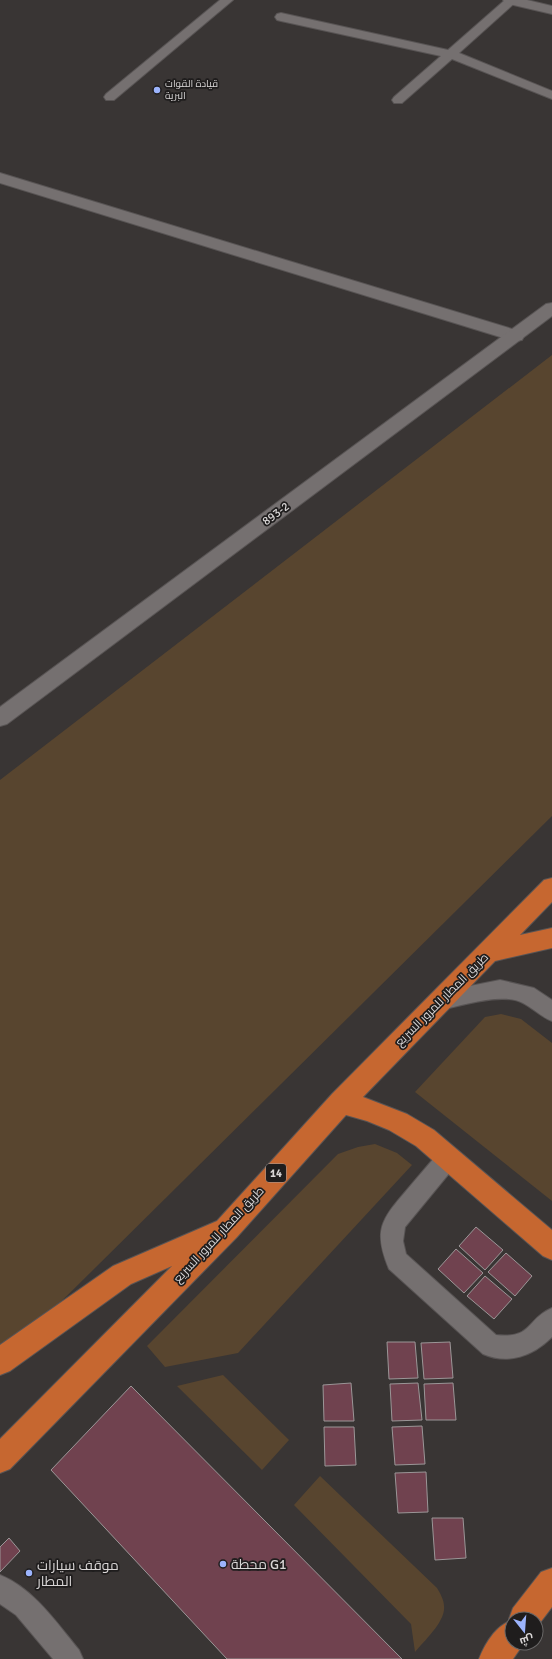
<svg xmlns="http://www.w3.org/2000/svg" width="552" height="1659" viewBox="0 0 552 1659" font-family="Signika,Cairo,sans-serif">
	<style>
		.green { fill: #58452f }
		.building { fill: #70424f; stroke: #9b9697 }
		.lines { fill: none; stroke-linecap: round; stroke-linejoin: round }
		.service-casing { stroke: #585454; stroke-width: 2 }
		.minor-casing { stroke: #585454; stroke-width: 2 }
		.tertiary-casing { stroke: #585454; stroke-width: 2 }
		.motorway-casing { stroke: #585454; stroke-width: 2 }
		.service { fill: #757070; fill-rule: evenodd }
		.minor { fill: #757070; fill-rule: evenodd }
		.tertiary { fill: #757070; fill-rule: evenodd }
		.motorway { fill: #c66730; fill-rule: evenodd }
		.poi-dot { fill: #9cb4fd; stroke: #1f1d1d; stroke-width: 1.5 }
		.labels { text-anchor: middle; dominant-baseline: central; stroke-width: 3.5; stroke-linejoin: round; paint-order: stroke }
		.far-poi-label { font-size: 10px; fill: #d9d6d6; stroke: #1f1d1d; text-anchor: start }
		.shield { fill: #1f1d1d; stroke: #a19e9e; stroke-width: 1 }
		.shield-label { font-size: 11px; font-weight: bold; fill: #d9d6d6 }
		.street-label { font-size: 12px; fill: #d9d6d6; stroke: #1f1d1d }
		.near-poi-label { font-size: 14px; fill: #d9d6d6; stroke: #1f1d1d; text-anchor: start }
	</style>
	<rect width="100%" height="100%" fill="#393534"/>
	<!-- green -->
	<g class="green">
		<path d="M552,355V816L0,1362V780Z"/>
		<path d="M501,1014L521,1019L552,1043V1201L415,1092L485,1017Z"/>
		<path d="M375,1144L397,1153L412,1165L238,1353L165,1367L147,1346L338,1154L358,1147Z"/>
		<path d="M223,1375L289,1440L262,1470L177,1386Z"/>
		<path d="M320,1476L437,1588C440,1593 444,1600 444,1606C446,1621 424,1641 415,1652L411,1624L294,1505Z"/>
	</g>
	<!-- building -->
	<g class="building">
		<path d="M476,1227L503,1250L485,1270L459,1246Z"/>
		<path d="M456,1249L483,1273L464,1293L438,1269Z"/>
		<path d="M506,1253L532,1276L515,1296L488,1272Z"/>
		<path d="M485,1276L512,1299L494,1319L467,1296Z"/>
		<path d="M387,1342H415L418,1378L389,1379Z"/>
		<path d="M450,1342L453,1378L424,1379L421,1343Z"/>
		<path d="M351,1383L354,1421H324L323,1385Z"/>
		<path d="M418,1383L422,1420L392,1421L390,1384Z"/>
		<path d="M453,1383L456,1420H426L424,1384Z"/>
		<path d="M131,1386L402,1659H227L51,1470Z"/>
		<path d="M422,1426L425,1464L395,1465L392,1427Z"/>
		<path d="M324,1427H354L356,1465L325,1466Z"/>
		<path d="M426,1472L428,1512L398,1513L395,1473Z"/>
		<path d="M432,1518H463L466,1558L435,1560Z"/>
		<path d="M9,1538L20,1551L0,1572V1547Z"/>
	</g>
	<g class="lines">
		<!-- service casing -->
		<g class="service-casing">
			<g id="service">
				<path d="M220,0H233L114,100H106L104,97L106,94Z"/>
				<path d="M505,0H518L459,53L552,91V99L452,59L402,103H394L392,100L394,97L441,56L281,21L277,20L275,17L277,14L281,13L448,50Z"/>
				<path d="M500,980L534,988L552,1000V1021C541,1017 533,1008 523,1003C502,992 462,1006 440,1010L433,1007L430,1001L433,995L440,992Z"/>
				<path d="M448,1148L456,1151L459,1158L456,1165L405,1227L403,1241L406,1254L496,1335C533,1339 526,1319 552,1308V1337C533,1356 508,1365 483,1354L389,1269C373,1231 381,1220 406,1191C417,1178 429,1164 440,1151Z"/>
				<path d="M0,1575C34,1589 56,1622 79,1650L83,1659H53L16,1615L0,1604Z"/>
			</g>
		</g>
		<!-- minor casing -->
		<g class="minor-casing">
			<g id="minor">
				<path d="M503,0H527L552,6V14L505,3Z"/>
				<path d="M0,173L522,332L524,336L522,340L516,341L510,340L0,183Z"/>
			</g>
		</g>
		<!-- tertiary casing -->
		<g class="tertiary-casing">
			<path id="tertiary" d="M552,303V316L7,724L0,726V707L546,304Z"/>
		</g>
		<!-- motorway casing -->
		<g class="motorway-casing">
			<g id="motorway">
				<path d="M552,878V902L520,935L552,928V948L495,961L363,1097L407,1114L434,1130L552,1230V1260L543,1256L416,1146L389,1130L367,1121L346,1115L237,1237L10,1469L0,1473V1439L172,1266L131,1284L10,1371L0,1375V1345L113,1266L217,1221L332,1094L544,880Z"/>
				<path d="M552,1568V1607L536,1628V1619H512V1643H524L513,1659H479C485,1644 495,1627 510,1621L509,1619L513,1608L541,1572Z"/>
			</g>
		</g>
		<!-- service -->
		<use href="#service" class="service"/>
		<!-- minor -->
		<use href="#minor" class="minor"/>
		<!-- tertiary -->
		<use href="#tertiary" class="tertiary"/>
		<!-- motorway -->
		<use href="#motorway" class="motorway"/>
	</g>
	<!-- markers -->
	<g class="poi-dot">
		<circle cx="157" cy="90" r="4"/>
		<circle cx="223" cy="1564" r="4"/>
		<circle cx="29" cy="1573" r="4"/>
	</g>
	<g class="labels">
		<!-- far-poi labels -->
		<g class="far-poi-label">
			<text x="165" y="84">قيادة القوات<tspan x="165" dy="12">البرية</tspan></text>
		</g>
		<!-- shield labels -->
		<rect class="shield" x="266" y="1164" width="20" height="18" rx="3"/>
		<g class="shield-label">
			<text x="276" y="1173">14</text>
		</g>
		<!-- street labels -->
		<g class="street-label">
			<text transform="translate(276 514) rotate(-37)">893-2</text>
			<text transform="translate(442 1000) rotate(-45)">طريق المطار للمرور السريع</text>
			<text transform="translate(219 1235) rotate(-47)">طريق المطار للمرور السريع</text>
		</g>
		<!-- near-poi labels -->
		<g class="near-poi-label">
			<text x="231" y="1564">محطة G1</text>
			<text x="37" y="1565">موقف سيارات<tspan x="37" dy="16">المطار</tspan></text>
		</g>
	</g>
	<!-- north arrow -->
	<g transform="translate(524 1631) rotate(163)"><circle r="19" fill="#1f1d1d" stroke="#696767"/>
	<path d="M0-3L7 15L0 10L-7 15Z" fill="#9cb4fd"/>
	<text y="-6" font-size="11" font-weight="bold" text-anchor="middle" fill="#d9d6d6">ش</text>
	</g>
</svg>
